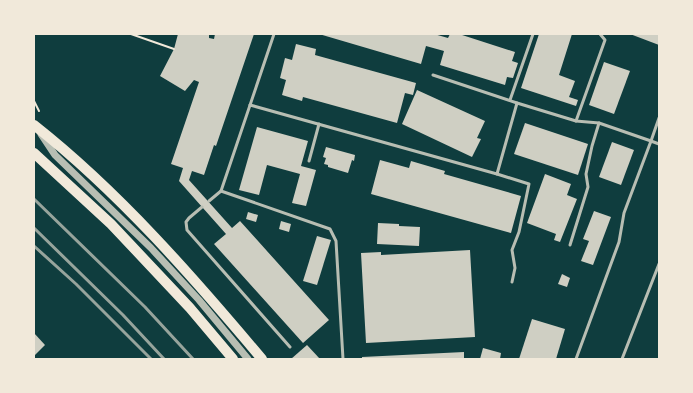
<svg xmlns="http://www.w3.org/2000/svg" width="693" height="393" viewBox="0 0 693 393" font-family="'Libre Baskerville',serif">
	<style>
		.building { fill: #cfcfc3 }
		.lines { fill: none; stroke-linecap: round; stroke-linejoin: round }
		.path { stroke: #f1e9da; stroke-width: 2 }
		.service { stroke: #b8beb3; stroke-width: 3 }
		.tertiary { stroke: #b8beb3; stroke-width: 7 }
		.primary { stroke: #f1e9da; stroke-width: 10 }
		.rail { stroke: #97a49c; stroke-width: 3 }
	</style>
	<rect width="100%" height="100%" fill="#0f3d3e"/>
	<!-- building -->
	<g class="building">
		<path d="M178,34H209V38L214,39L215,34H254L216,146L214,145L204,175L192,171L189,180L232,228L240,221L329,320L303,343L214,244L226,234L179,181L183,168L171,164L199,82L194,80L185,91L160,76L174,49Z"/>
		<path d="M319,34H434L448,38L450,34H459L515,52L512,61L518,63L513,78L507,77L505,85L440,65L444,51L426,46L421,64Z"/>
		<path d="M539,34H572L559,75L575,81L569,97L578,100L576,106L521,88Z"/>
		<path d="M630,34H659V45Z"/>
		<path d="M296,44L316,49L315,55L416,83L413,95L405,93L397,123L303,97L302,101L282,95L286,80L280,78L285,58L292,60Z"/>
		<path d="M604,62L630,71L614,114L589,105Z"/>
		<path d="M417,90L485,121L477,138L481,139L472,157L402,124Z"/>
		<path d="M525,123L588,144L578,175L514,154Z"/>
		<path d="M257,127L308,141L301,166L316,170L306,206L292,203L300,174L267,165L259,195L239,190Z"/>
		<path d="M612,142L634,150L621,185L599,177Z"/>
		<path d="M326,147L355,155L354,161L352,160L348,173L328,167V165L324,164L326,158L323,157Z"/>
		<path d="M380,160L409,168L411,161L445,171L444,174L521,196L511,233L371,194Z"/>
		<path d="M545,174L571,184L567,195L577,199L560,242L554,240L556,234L527,223Z"/>
		<path d="M594,211L611,217L593,265L581,261L589,241L583,239Z"/>
		<path d="M248,212L258,215L256,222L246,219Z"/>
		<path d="M281,221L291,224L289,232L279,229Z"/>
		<path d="M378,223L399,224V226L420,227L419,246L377,244Z"/>
		<path d="M317,236L331,240L317,285L303,281Z"/>
		<path d="M470,250L475,337L366,343L361,253L381,252V255Z"/>
		<path d="M562,274L570,278L567,287L558,284Z"/>
		<path d="M532,319L565,329L556,359H519Z"/>
		<path d="M34,333L45,345L35,355L34,354Z"/>
		<path d="M307,345L320,359H291Z"/>
		<path d="M483,348L501,353L500,359H480Z"/>
		<path d="M464,352V359H362V357Z"/>
	</g>
	<g class="lines">
		<!-- path -->
		<g class="path">
			<path d="M131,34L174,49"/>
			<path d="M34,101L39,111"/>
		</g>
		<!-- service -->
		<g class="service">
			<path d="M274,34L221,191L330,229L336,241L343,359"/>
			<path d="M433,75L517,103L576,121L599,123L651,141L659,118"/>
			<path d="M510,100L533,34"/>
			<path d="M250,105L497,174L517,103"/>
			<path d="M576,121L605,40L600,34"/>
			<path d="M309,161L319,124"/>
			<path d="M497,174L529,184L519,232L512,250L515,268L512,282"/>
			<path d="M209,201L221,191"/>
			<path d="M202,207L189,218L186,222L187,230L290,347"/>
			<path d="M570,245L588,187L586,174L592,146L599,123"/>
			<path d="M576,359L619,242L624,213L651,141L659,144"/>
			<path d="M622,359L659,264"/>
		</g>
		<!-- tertiary -->
		<path class="tertiary" d="M41,134L55,155L151,248L199,300L248,359"/>
		<!-- primary -->
		<g class="primary">
			<path d="M34,125C119,192 193,277 262,359"/>
			<path d="M34,153L111,224L190,308L233,359"/>
		</g>
		<!-- rail -->
		<g class="rail">
			<path d="M34,199L145,307L193,359"/>
			<path d="M34,228L123,315L164,359"/>
			<path d="M34,246L76,284L151,359"/>
		</g>
	</g>
	<!-- border -->
	<rect width="693" height="393" fill="none" stroke="#f1e9da" stroke-width="70"/>
</svg>
